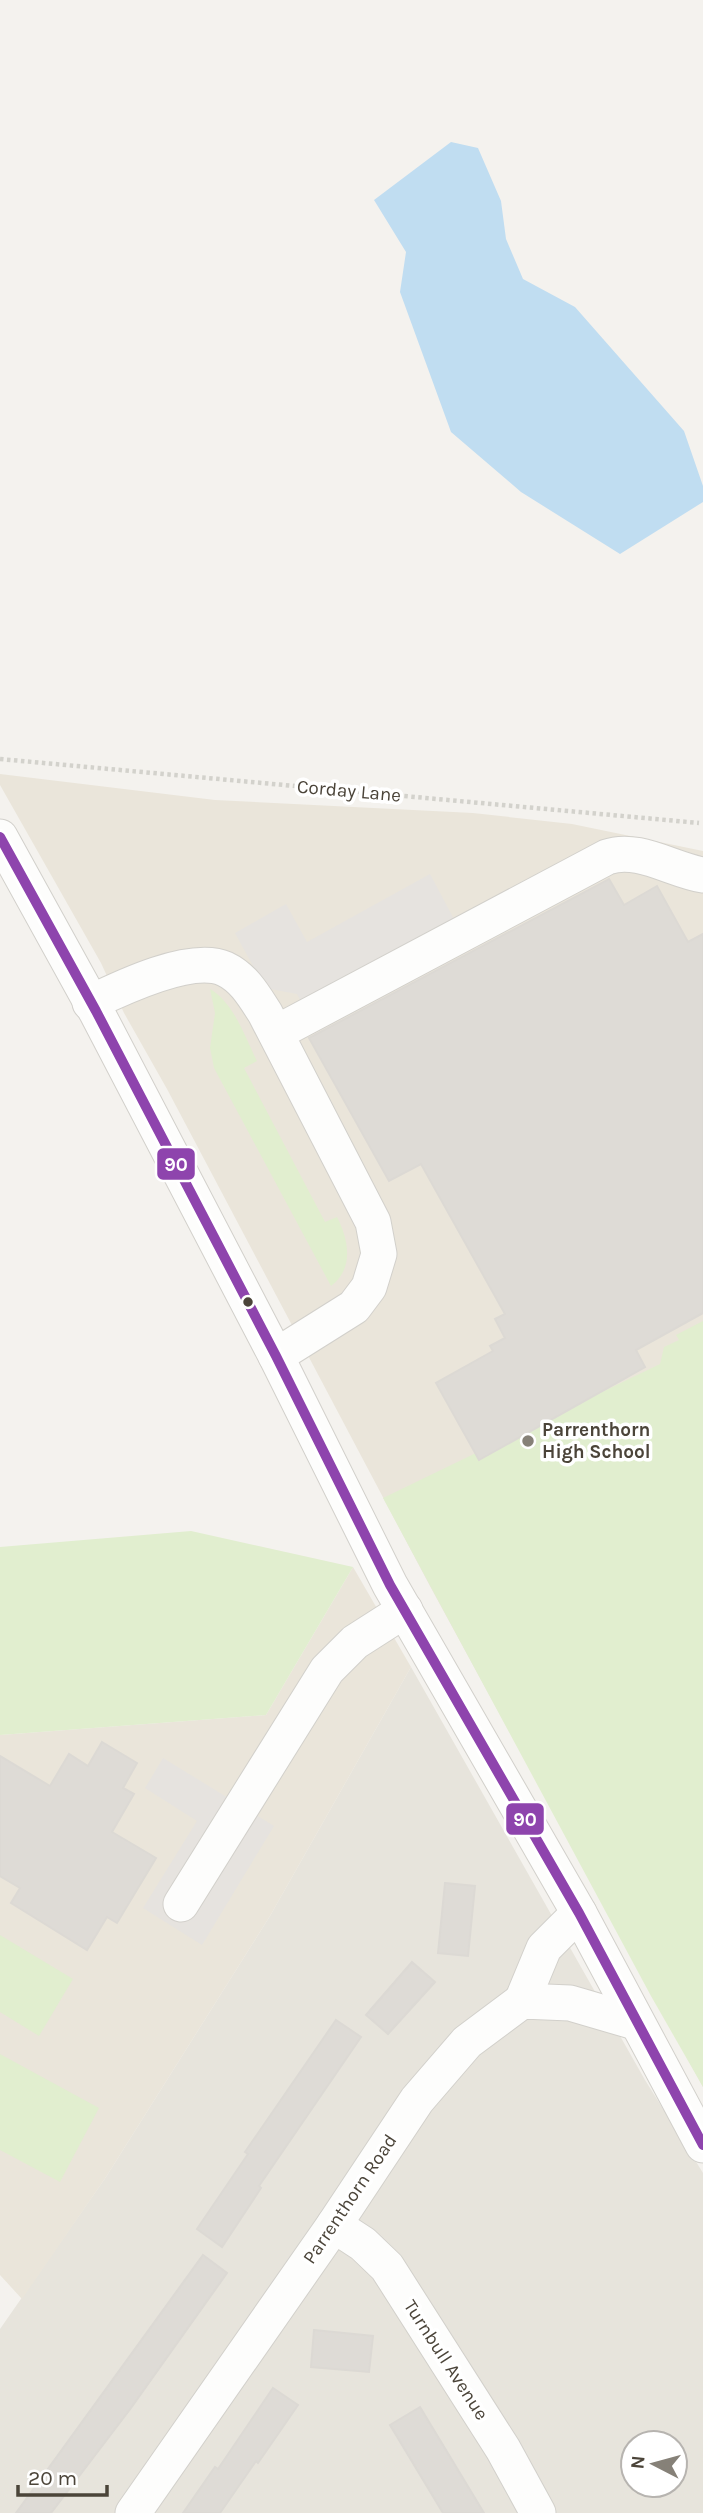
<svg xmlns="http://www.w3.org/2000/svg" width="703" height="2513" viewBox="0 0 703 2513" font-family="Karla,sans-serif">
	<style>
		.residential { fill: #e7e4dc; fill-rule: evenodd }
		.education { fill: #eae5da }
		.green { fill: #e1eecf }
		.parking { fill: #e6e3df }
		.water { fill: #c0ddf1 }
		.building { fill: #dedbd6; stroke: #dcd9d4; stroke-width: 2 }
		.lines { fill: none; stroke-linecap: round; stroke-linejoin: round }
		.minor-casing { stroke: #d2d0cb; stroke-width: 37 }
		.path { stroke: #d3d2cc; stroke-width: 4.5; stroke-dasharray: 3.5 3.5; stroke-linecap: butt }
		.minor { stroke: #fdfdfc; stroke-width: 35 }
		.bus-1-casing { stroke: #fff; stroke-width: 16 }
		.bus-1 { stroke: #8e44ad; stroke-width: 10 }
		.bus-dot { fill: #4b4439; stroke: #fff; stroke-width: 2.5 }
		.poi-dot { fill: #868178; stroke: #fff; stroke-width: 2.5 }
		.labels { text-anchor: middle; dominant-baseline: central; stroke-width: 7; stroke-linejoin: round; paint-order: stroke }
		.street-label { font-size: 19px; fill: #4b4439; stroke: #fff }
		.poi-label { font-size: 19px; font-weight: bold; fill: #4b4439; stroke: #fff; text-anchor: start }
		.line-badge { stroke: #fff; stroke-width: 2.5 }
		.badge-label { font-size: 19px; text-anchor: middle; font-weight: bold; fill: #fff }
	</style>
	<rect width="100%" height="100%" fill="#f4f2ee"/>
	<!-- residential -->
	<path class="residential" d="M411,1667L645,2080L703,2173V2513H0V2329L106,2177L270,1916ZM633,2443H675V2485H633Z"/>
	<!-- education -->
	<g class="education">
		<path d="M0,774L215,800L473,813L572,824L703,851V2087L431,1588L167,1089L124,1013L101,963L0,785Z"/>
		<path d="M353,1567L411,1667L270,1916L106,2177L22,2299L0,2275V1735L266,1715Z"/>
	</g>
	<!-- green -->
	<g class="green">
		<path d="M210,989C234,1003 245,1037 257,1061L244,1068L325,1222L337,1217C349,1240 354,1269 331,1286L214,1068L210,1048L215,1013Z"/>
		<path d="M703,1321V2087L651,1996L383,1498L660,1364L664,1347L679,1340L676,1335Z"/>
		<path d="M191,1531L353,1567L266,1715L0,1735V1547Z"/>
		<path d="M0,1935L73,1979L39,2036L0,2012Z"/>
		<path d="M0,2054L99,2108L60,2182L0,2150Z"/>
	</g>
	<!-- parking -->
	<g class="parking">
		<path d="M430,874L456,923L304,1007L297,994L265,988L235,933L286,904L307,942Z"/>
		<path d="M163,1758L274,1826L202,1945L143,1908L197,1821L145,1788Z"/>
	</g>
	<!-- water -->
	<path class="water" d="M451,142L478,148L501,201L506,239L523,279L575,307L684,431L703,486V502L620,554L521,492L451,432L400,292L406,252L374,200Z"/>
	<!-- building -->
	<g class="building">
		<path d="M609,879L624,905L657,886L688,942L703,934V1313L636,1350L645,1367L479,1460L436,1383L493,1351L490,1346L505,1338L495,1319L505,1314L421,1164L389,1181L309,1038Z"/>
		<path d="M102,1742L137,1763L123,1788L134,1794L112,1832L156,1858L117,1923L107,1917L87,1950L11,1903L20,1888L0,1876V1756L50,1786L69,1754L88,1766Z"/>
		<path d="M445,1883L475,1886L468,1956L438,1953Z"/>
		<path d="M412,1962L435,1982L388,2034L366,2015Z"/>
		<path d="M336,2020L361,2037L259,2186L261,2188L222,2247L197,2229L248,2154L245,2152Z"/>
		<path d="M203,2255L227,2273L131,2408L51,2513H16Z"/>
		<path d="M314,2330L373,2336L369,2372L311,2367Z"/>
		<path d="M273,2388L298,2405L258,2463L256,2461L220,2513H183L215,2467L218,2469Z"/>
		<path d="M420,2407L484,2513H443L390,2425Z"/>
	</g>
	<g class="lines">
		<!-- minor casing -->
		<g class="minor-casing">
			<g id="minor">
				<path d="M0,837L96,1011L276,1356L390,1585L579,1913L703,2145"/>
				<path d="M90,1003C121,988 191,954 225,969C244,978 254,996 265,1013L373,1222L379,1254L369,1287L354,1307L276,1356"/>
				<path d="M276,1033L607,857C638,846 672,870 703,875"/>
				<path d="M181,1904L327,1670L355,1642L405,1610"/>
				<path d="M522,2001L544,1948L579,1913"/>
				<path d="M334,2225L363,2244L387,2267L503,2449L538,2513"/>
				<path d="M133,2513L334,2225L417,2100L467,2042L522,2001L570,2003L635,2022"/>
			</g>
		</g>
		<!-- path -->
		<path class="path" d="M0,759L699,823"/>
		<!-- minor -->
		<use href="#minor" class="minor"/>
		<!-- bus-1 casing -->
		<g class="bus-1-casing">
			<path id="bus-1" d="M0,837L96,1011L276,1356L390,1585L579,1913L703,2145"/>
		</g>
		<!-- bus-1 -->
		<use href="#bus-1" class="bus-1"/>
	</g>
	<!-- markers -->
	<circle class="bus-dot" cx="248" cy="1302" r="6"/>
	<circle class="poi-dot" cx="528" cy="1441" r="7"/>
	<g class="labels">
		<!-- street labels -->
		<g class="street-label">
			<text transform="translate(349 791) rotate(5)">Corday Lane</text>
			<text transform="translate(350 2199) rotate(-56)">Parrenthorn Road</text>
			<text transform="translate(446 2360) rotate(57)">Turnbull Avenue</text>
		</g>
		<!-- poi labels -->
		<g class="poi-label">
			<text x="542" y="1430">Parrenthorn<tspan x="542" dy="22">High School</tspan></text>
		</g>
	</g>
	<g class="line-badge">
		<rect x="156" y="1147" width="40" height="34" rx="7" fill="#8e44ad"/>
		<rect x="505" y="1802" width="40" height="34" rx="7" fill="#8e44ad"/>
	</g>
	<g class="badge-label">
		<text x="176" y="1171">90</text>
		<text x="525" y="1826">90</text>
	</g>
	<!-- north arrow -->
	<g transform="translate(654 2464) rotate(276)"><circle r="33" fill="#ffffff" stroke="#b7b4b0" stroke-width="2"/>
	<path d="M0-5L12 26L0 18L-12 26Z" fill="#868178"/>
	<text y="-10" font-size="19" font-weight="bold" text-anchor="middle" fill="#4b4439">N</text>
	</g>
	<!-- scale -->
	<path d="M18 2485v10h89v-10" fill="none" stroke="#4b4439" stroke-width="3.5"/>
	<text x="28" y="2485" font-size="21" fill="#4b4439" stroke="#ffffff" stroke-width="5" paint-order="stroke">20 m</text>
</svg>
